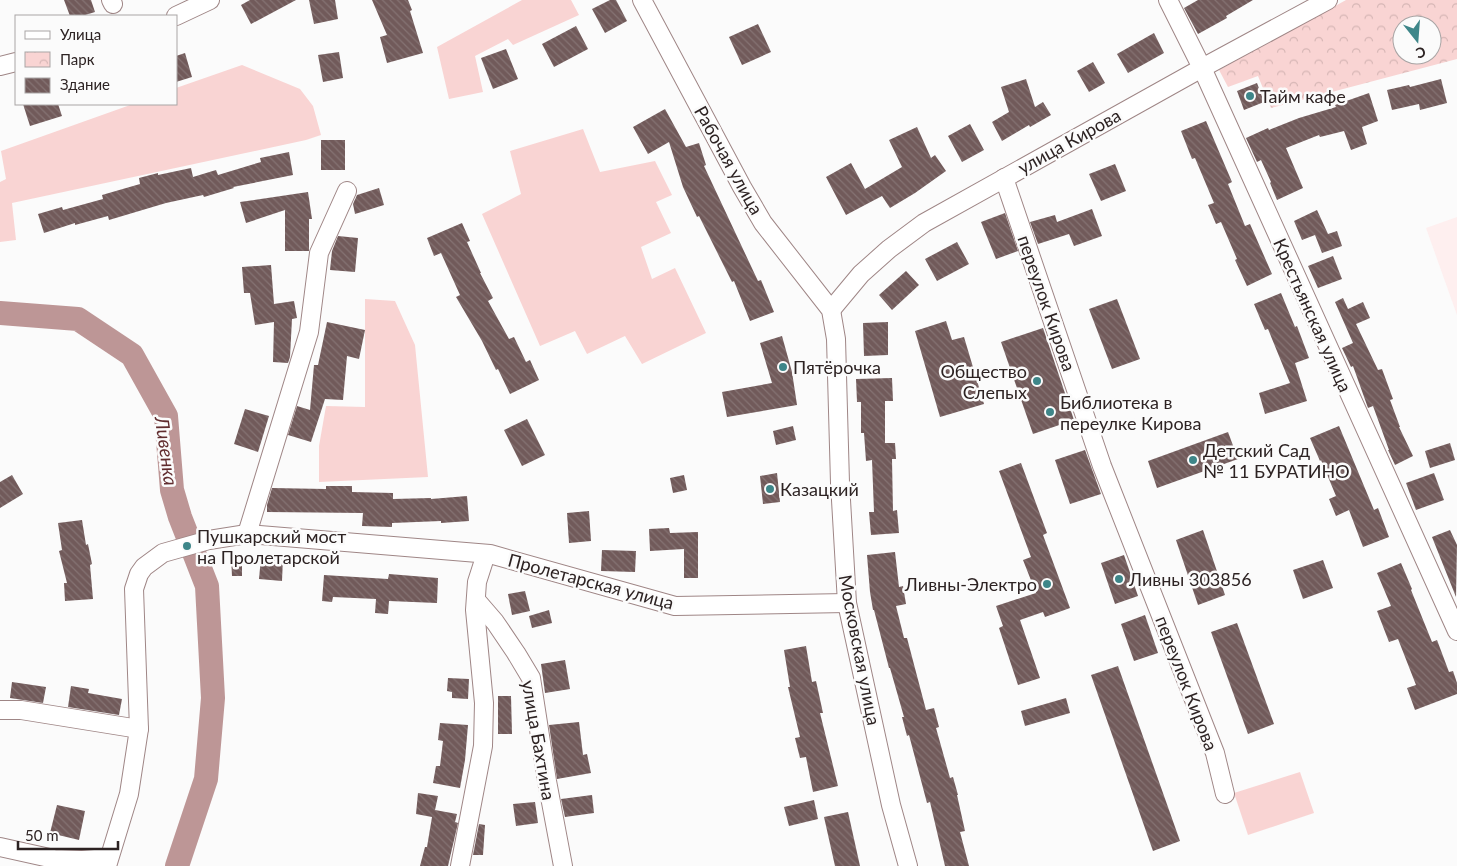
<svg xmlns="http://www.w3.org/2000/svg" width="1457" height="866" viewBox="0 0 1457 866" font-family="Lato,sans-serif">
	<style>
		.built { fill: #feefef }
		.park { fill: url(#park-crowns); fill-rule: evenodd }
		.garden { fill: #f9d4d3 }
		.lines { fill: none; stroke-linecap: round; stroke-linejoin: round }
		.river { stroke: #bd9696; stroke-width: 24 }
		.building { fill: url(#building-back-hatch) }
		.minor-casing { stroke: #9f8686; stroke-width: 20 }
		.minor { stroke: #fff; stroke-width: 18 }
		.poi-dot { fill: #3e8689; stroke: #fbfbfb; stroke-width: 2 }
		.labels { text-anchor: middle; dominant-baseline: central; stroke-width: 5; stroke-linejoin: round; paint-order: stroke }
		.poi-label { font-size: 18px; fill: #2d2323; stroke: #fbfbfb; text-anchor: start }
		.street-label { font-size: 18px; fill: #2d2323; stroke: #fbfbfb }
		.water-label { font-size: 19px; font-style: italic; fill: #612d2f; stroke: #fbfbfb }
	</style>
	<defs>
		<pattern id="park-crowns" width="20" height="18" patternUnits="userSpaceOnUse" patternTransform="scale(1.25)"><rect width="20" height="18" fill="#f9d4d3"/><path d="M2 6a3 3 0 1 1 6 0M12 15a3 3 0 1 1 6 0" fill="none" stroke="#d6b6b5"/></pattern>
		<pattern id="building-back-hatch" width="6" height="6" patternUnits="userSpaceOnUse" patternTransform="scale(1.25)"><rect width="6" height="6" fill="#715a5a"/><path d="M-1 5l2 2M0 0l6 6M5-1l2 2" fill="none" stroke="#857373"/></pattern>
	</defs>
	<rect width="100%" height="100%" fill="#fbfbfb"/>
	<!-- built -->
	<path class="built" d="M1457,217V315L1426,228Z"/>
	<!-- park -->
	<path class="park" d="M1346,0H1457V59L1271,108L1258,76L1228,87L1219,70ZM1402,25H1432V55H1402Z"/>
	<!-- garden -->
	<g class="garden">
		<path d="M522,0H571L579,15L513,45L508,39L475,56L483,92L449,99L437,47Z"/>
		<path d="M242,65L300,89L313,106L321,135L306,140L12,203L16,240L0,242V182L6,179L1,151L133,104H176V88Z"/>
		<path d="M583,129L600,172L655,161L672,195L656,202L671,233L641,247L652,279L675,268L706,333L642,364L625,336L587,354L575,331L540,346L482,214L521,194L510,151Z"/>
		<path d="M365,299L395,301L415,345L428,477L319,482V446L326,406L365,407Z"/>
		<path d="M1300,772L1314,813L1248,835L1234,793Z"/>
	</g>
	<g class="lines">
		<!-- river -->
		<path class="river" d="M0,313L78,319L132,355L166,416L172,490L180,517L207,586L213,698L206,779L177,866"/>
	</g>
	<!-- building -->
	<g class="building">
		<path d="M64,0H91L95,12L82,16H70Z"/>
		<path d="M250,0H296L251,24L241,5Z"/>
		<path d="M309,0H335L338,19L314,24Z"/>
		<path d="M372,0H408L412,10L410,11L423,53L387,63L380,37L387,35Z"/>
		<path d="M610,0H616L627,21L605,33L592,9Z"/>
		<path d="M1198,0H1253L1226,16L1227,18L1198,34L1184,8Z"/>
		<path d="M758,24L771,52L742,65L729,37Z"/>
		<path d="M576,26L588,49L554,67L542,44Z"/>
		<path d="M1154,33L1164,53L1128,73L1117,54Z"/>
		<path d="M506,49L518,79L493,89L481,58Z"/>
		<path d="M339,52L343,78L323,82L318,55Z"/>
		<path d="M185,53L192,77L176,82V56Z"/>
		<path d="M1093,62L1105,83L1089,92L1077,71Z"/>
		<path d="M1026,79L1035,107L1043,102L1051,115L1030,127L1029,125L1002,141L992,122L1009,112L1001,87Z"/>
		<path d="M1441,79L1447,103L1420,110L1419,104L1392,110L1387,90L1409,85L1410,87Z"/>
		<path d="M1257,83L1264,102L1244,110L1237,91Z"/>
		<path d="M1369,93L1378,121L1362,127L1367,144L1351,150L1344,131L1320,137L1319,135L1286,148L1303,188L1277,200L1270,183L1271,182L1261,160L1257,162L1246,138L1268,128L1269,130L1299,118L1336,107L1335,105Z"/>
		<path d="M23,104H58L62,116L30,126Z"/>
		<path d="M665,109L686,147L699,143L706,165L704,166L758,281L761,280L774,312L750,321L734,281L732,282L699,216L697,217L683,187L669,142L648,154L633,127Z"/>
		<path d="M1206,121L1232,182L1228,184L1245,226L1250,224L1272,274L1247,286L1235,260L1237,259L1221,222L1216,224L1208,205L1214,203L1195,158L1192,159L1181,131Z"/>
		<path d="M970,124L984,150L962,162L948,136Z"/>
		<path d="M917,127L931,158L935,155L946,171L915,193L890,208L882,196L846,215L826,177L851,163L865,189L902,167L889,140Z"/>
		<rect x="321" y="140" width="24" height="30"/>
		<path d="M289,152L293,175L233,187L234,188L204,197L203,195L166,203L109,220L108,216L75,225V223L44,233L38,214L62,207L63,210L103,199L102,195L140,184L139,178L158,173V175L191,168L193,177L216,170L218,175L261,162L260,158Z"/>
		<path d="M1115,164L1126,191L1101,201L1089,174Z"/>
		<path d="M379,188L384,205L355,214L353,204L357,195Z"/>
		<path d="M308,192L312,219H309V251H285V210L246,223L240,202Z"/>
		<path d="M1092,209L1102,236L1074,246L1069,234L1038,244L1030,222L1055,215L1057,222Z"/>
		<path d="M1317,210L1328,234L1337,231L1342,246L1322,253L1315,235L1302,240L1294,221Z"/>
		<path d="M1005,213L1018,251L996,259L981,222Z"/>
		<path d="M462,223L470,241L467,242L481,273H480L493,298L488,301L509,339L514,337L526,362L530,360L539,380L510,394L498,369L496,370L482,341L456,297L460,295L441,253L434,256L427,238Z"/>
		<path d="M338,236L358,238L355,272L330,270L332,251Z"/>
		<path d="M957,242L969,264L937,281L925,259Z"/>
		<path d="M1333,256L1342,279L1318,288L1308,266Z"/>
		<path d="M271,265L274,304L294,301L297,318L292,319L290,357L288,363L273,362L274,322L255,325L250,293H244L242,267Z"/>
		<path d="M906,271L919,285L892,310L879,295Z"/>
		<path d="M1281,293L1295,327L1297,326L1309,358L1295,363L1307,401L1265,414L1259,393L1290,383L1268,329L1265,330L1254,304Z"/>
		<path d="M1343,298L1348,309L1363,302L1370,318L1356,324L1378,370L1382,369L1393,399L1390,400L1400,427H1399L1413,456L1395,465L1388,450H1389L1373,406L1368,408L1353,366L1351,367L1342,348L1353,343L1335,302Z"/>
		<path d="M1117,299L1140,359L1112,369L1089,309Z"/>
		<path d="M946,321L952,340L964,337L984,404L940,417L915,331Z"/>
		<path d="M327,322L365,330L359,359L347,356L343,400L325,399L311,442L288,435L297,406L310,410L314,365H318Z"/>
		<path d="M888,322V355L864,356L863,323Z"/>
		<path d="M1043,328L1074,420L1033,434L1001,342Z"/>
		<path d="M782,336L792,372L797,405L727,417L722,392L772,383L760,343Z"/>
		<path d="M892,378L893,401H885V443H895L896,459H892L893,511L897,510L899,533L871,535L869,512H874L872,460L866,461L864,433H861V402H857L856,379Z"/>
		<path d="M245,409L269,416L258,452L234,444Z"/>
		<path d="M527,419L545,455L522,466L504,430Z"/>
		<path d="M793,426L796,440L776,445L773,431Z"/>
		<path d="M1339,426L1374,510L1378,508L1389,537L1363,547L1349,510L1336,516L1329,499L1336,496L1321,460L1320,461L1310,438Z"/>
		<path d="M1228,432L1238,459L1157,488L1148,461Z"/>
		<path d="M1450,443L1455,460L1430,468L1425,451Z"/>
		<path d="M1085,450L1101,494L1070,504L1055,460Z"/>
		<path d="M1021,463L1047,533L1043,535L1070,608L1045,617L1043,612L1020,620L1040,678L1018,685L999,628L1003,626L996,606L1036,593L1023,560L1031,557L999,471Z"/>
		<path d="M777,473L780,502L763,504L760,476Z"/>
		<path d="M1434,473L1444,500L1416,510L1406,483Z"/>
		<path d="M12,475L23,494L0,508V482Z"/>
		<path d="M684,475L687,490L673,493L670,478Z"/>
		<path d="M326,486H352V492L393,493V499L431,498V499L467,496L469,521L441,523V521L392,523V527L362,526L363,513L267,512V505L272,488L326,489Z"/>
		<path d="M589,511L591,541L569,543L567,513Z"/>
		<path d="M82,520L86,545L88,544L92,564L90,565L93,599L65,601L64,583H67L59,551L62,550L58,523Z"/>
		<path d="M669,528L670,533L698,532V578H684V549L650,551L649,529Z"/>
		<path d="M1203,530L1225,595L1198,605L1176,540Z"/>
		<path d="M1450,530L1457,545L1456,597L1432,537Z"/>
		<path d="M602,550L636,551L635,572L601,571Z"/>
		<path d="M895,552L899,587L903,586L906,604L896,606L904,638H907L926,710L934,708L939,727L936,728L950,778L953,777L958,795H957L965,831L960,832L969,866H945L930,802L927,803L909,735L907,736L902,717H904L890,668H889L874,610H873L870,592L867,555Z"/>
		<path d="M1124,555L1138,596L1115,604L1101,563Z"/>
		<path d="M242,556V576H232L231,557Z"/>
		<path d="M261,557L283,558L282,581L259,579Z"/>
		<path d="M1323,560L1333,588L1303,599L1293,570Z"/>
		<path d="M1401,563L1412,589L1411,590L1432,642L1437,640L1449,672L1453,671L1457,683V694L1415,710L1407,688L1416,685L1398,639L1389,642L1377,611L1391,606L1377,573Z"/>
		<path d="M389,574L438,578L437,603L389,601L388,614L375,613L376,599L333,597L332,602L322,601L324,575L388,579Z"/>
		<path d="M525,591L530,611L512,615L508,594Z"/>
		<path d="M549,610L552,623L532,628L529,616Z"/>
		<path d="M1145,615L1158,653L1134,661L1121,624Z"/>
		<path d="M1237,623L1274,724L1248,734L1211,632Z"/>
		<path d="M806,646L812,682L816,681L823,713H820L838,786L813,792L806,757L800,758L795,738L800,737L788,687H790L784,650Z"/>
		<path d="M565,660L570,689L545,693L541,664Z"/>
		<path d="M1118,666L1180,841L1153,851L1091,675Z"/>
		<path d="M448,678L469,679L468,699L452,698V692L447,691Z"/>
		<path d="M12,682L46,687L43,703L10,698Z"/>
		<path d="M71,686L89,689L88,693L122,699L119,715L68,707Z"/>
		<path d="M498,696H511L512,734H498Z"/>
		<path d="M1066,698L1070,713L1025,726L1021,711Z"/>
		<path d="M579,722L583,755L587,754L591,773L557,779L549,725Z"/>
		<path d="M440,723L468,725L465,760L460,788L433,783L436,766H440L443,741L438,740Z"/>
		<path d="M418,793L438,796L435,810L457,814L455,822L458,823L448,866H420L425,847H427L432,817L416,814Z"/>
		<path d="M592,795L594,813L565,817L561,799Z"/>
		<path d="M814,800L818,819L789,826L784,807Z"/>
		<path d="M535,802L538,823L516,826L513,804Z"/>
		<path d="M57,805L85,811L79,840L50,833Z"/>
		<path d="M848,812L860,866H835L824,817Z"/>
		<path d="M479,824L485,825L483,855H473Z"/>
	</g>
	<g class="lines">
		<!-- minor casing -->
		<g class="minor-casing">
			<g id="minor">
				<path d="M111,0L113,4"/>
				<path d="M642,0L742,187L763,223L831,310L836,339L840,483L847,603L891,805L908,866"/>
				<path d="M1168,0L1202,68L1457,631"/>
				<path d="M176,16L210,0"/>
				<path d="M0,66L16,62"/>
				<path d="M1004,178L1102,466L1215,753L1225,794"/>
				<path d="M831,310L861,274L889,249L924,223L1202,68L1328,0"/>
				<path d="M247,534L309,332L319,253L347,191"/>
				<path d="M476,600L495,622L516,653L531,678L547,781L563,866"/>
				<path d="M0,710H21L139,729"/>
				<path d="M0,847L54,859L82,860L108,858"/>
				<path d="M107,866L129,794L139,729L134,589L139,574L144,567L163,553L209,540L247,534L490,554L675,606L847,603"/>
				<path d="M460,866L483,746L484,703L475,610L477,582L486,554"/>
			</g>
		</g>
		<!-- minor -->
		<use href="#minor" class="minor"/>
	</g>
	<!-- markers -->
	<g class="poi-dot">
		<circle cx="1250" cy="96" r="5"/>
		<circle cx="783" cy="367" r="5"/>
		<circle cx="1037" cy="381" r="5"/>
		<circle cx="1050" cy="412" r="5"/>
		<circle cx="1193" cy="460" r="5"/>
		<circle cx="770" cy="489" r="5"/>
		<circle cx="187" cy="546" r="5"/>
		<circle cx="1119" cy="579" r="5"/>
		<circle cx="1047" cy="584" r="5"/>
	</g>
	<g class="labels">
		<!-- poi labels -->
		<g class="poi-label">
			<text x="1260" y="96">Тайм кафе</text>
			<text x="793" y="367">Пятёрочка</text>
			<text x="1027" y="371" text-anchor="end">Общество<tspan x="1027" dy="21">Слепых</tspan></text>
			<text x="1060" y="402">Библиотека в<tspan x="1060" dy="21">переулке Кирова</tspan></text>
			<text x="1203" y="450">Детский Сад<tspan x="1203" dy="21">№ 11 БУРАТИНО</tspan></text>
			<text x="780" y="489">Казацкий</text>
			<text x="197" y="536">Пушкарский мост<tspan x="197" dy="21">на Пролетарской</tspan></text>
			<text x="1129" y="579">Ливны 303856</text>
			<text x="1037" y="584" text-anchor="end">Ливны-Электро</text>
		</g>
		<!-- street labels -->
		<g class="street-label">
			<text transform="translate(1069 141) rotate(-29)">улица Кирова</text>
			<text transform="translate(729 160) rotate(61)">Рабочая улица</text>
			<text transform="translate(1047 303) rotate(71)">переулок Кирова</text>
			<text transform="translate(1313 315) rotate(66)">Крестьянская улица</text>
			<text transform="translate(591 581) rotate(15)">Пролетарская улица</text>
			<text transform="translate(860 650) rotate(79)">Московская улица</text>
			<text transform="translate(1187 683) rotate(69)">переулок Кирова</text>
			<text transform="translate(539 740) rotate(80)">улица Бахтина</text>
		</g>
		<!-- water labels -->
		<g class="water-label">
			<text transform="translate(167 451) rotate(82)">Ливенка</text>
		</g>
	</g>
	<!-- legend -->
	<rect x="15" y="15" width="162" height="90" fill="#fbfbfb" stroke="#a9a5a5"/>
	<rect x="25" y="31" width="25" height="8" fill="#ffffff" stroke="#a9a5a5"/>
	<text x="60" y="40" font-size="15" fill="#2d2323">Улица</text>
	<rect x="25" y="52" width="25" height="15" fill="url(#park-crowns)" stroke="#a9a5a5"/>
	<text x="60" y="65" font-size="15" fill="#2d2323">Парк</text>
	<rect x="25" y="78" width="25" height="15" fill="url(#building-back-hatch)" stroke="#a9a5a5"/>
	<text x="60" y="90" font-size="15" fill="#2d2323">Здание</text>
	<!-- north arrow -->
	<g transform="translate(1417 40) rotate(163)"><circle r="24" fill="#fbfbfb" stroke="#a9a5a5"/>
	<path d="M0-4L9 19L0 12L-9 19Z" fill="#3e8689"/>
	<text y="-8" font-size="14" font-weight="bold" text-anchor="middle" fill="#2d2323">С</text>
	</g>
	<!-- scale -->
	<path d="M18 841v8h100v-8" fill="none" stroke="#2d2323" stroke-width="2.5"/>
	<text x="25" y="841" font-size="15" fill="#2d2323" stroke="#fbfbfb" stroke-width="4" paint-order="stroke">50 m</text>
</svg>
